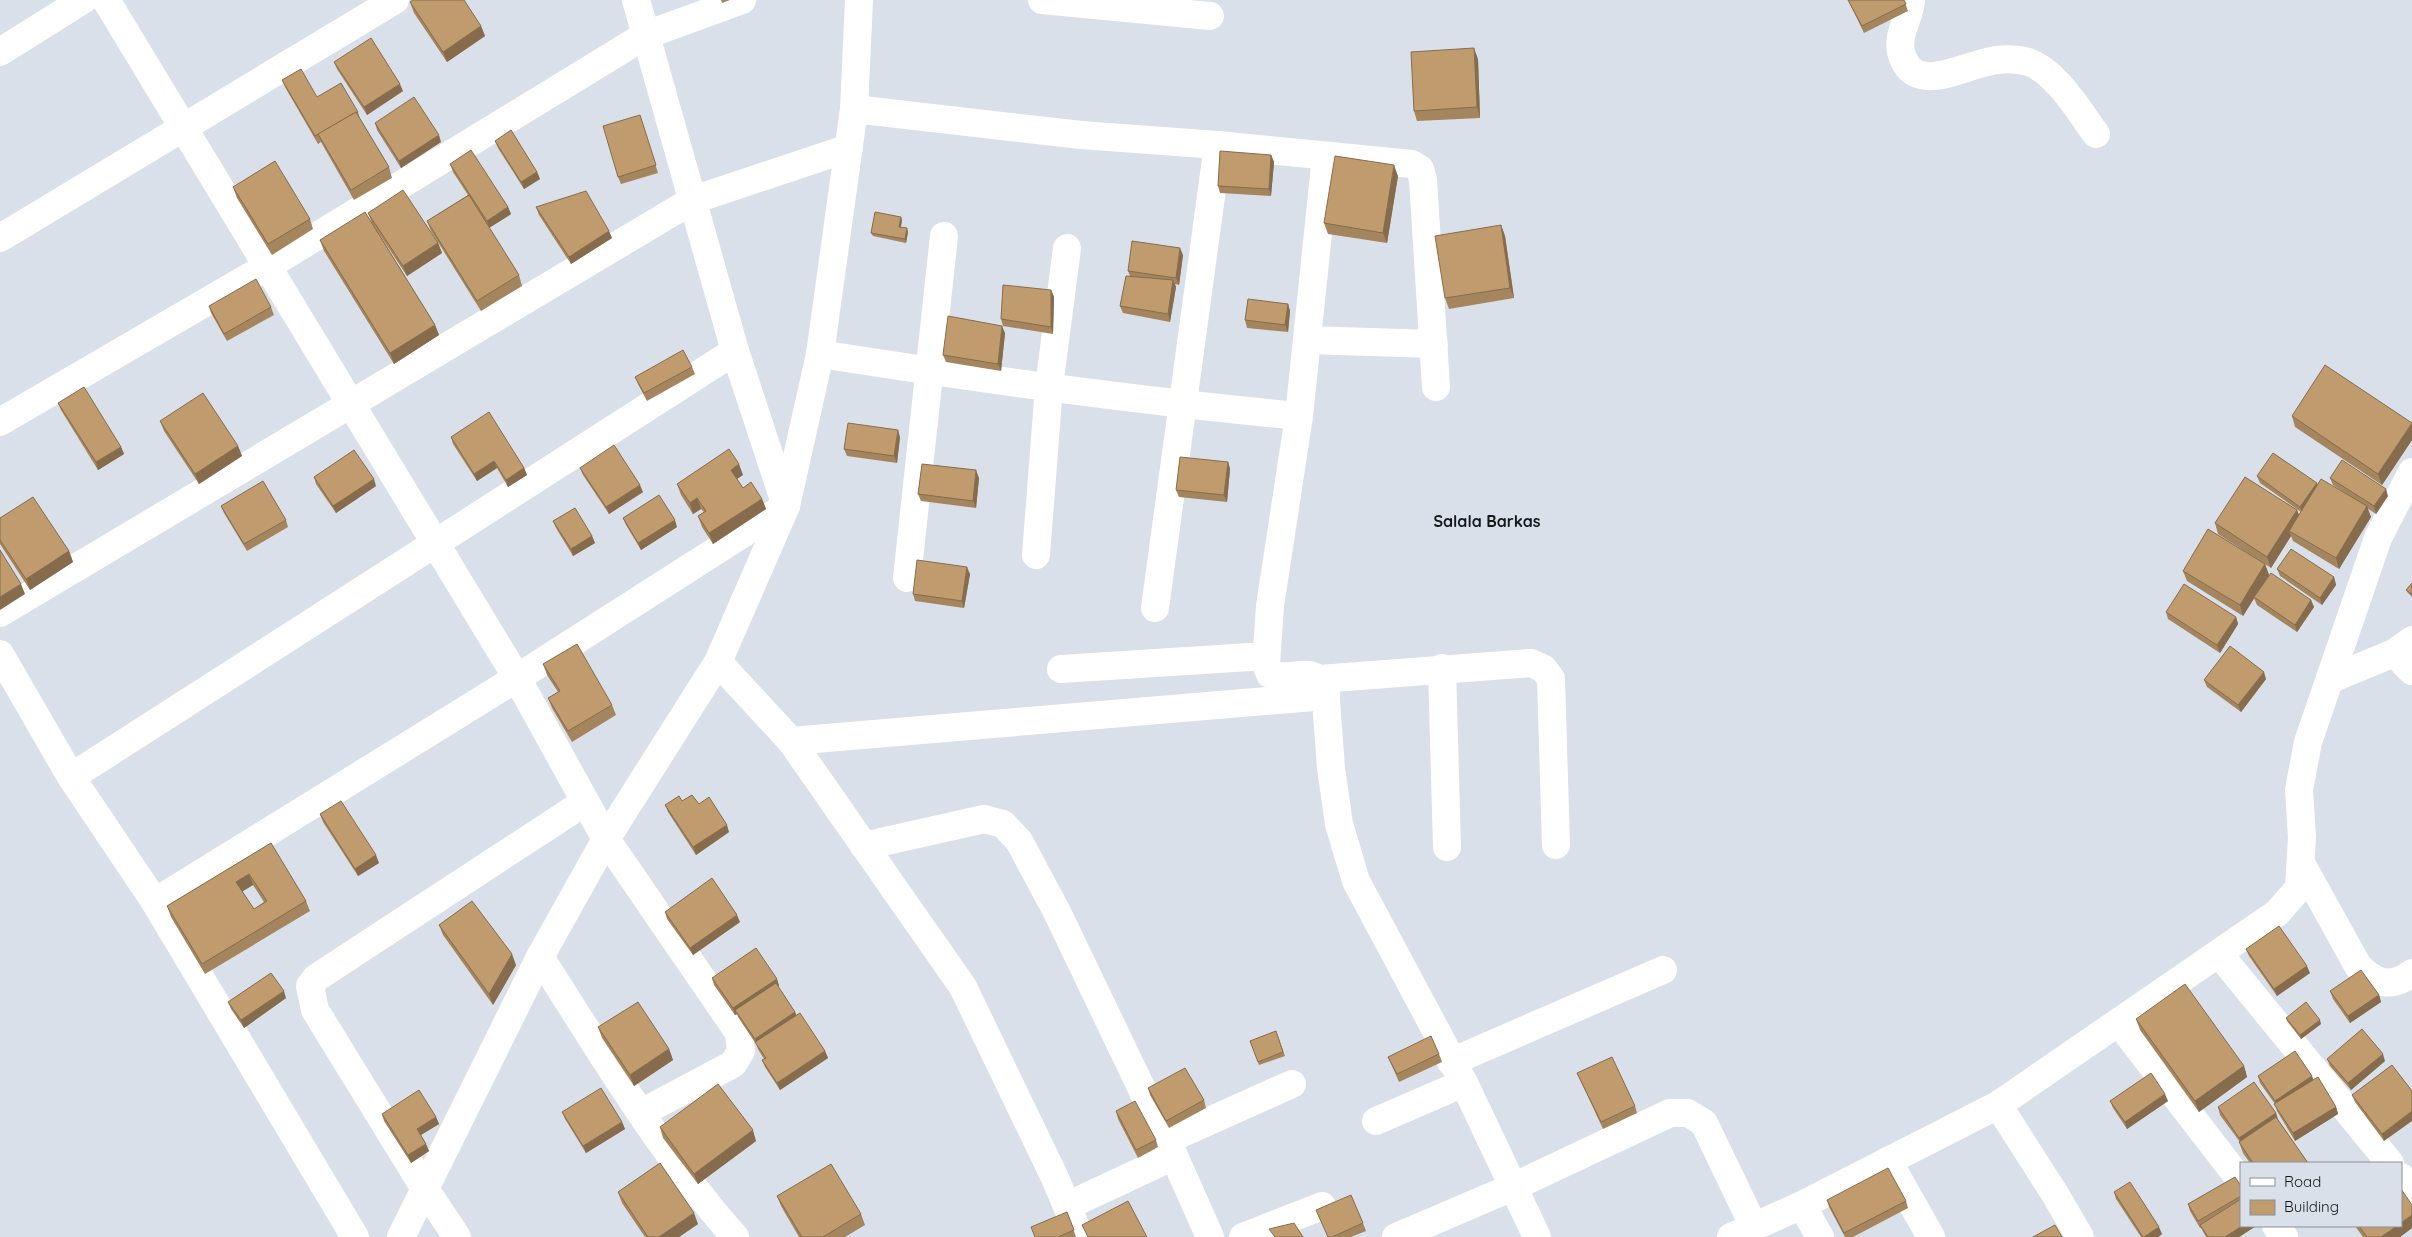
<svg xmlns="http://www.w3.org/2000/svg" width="2412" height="1237" viewBox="0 0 2412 1237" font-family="Quicksand,sans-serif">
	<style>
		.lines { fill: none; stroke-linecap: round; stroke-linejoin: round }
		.minor { stroke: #fff; stroke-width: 28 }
		.wall { fill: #a5855e; fill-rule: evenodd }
		.shaded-wall { fill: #866c4c }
		.building { fill: #c09b6d; stroke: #866c4c; fill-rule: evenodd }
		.labels { text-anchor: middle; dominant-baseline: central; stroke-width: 4.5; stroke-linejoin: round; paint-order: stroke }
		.neighbourhood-label { font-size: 16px; font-weight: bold; fill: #16191c; stroke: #d9e0e9 }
	</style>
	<rect width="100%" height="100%" fill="#d9e0e9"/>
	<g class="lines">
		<!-- minor -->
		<g class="minor">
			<path d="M106,0L517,678L606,839L739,1033L741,1051L733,1064L641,1113"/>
			<path d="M1042,0L1210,16"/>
			<path d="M1911,0C1910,18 1897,33 1901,52C1912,94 1955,70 1983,63C1996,59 2011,58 2025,61C2054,68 2079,111 2096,134"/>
			<path d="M0,52L83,0"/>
			<path d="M854,109L1081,135L1218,145L1412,164L1420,169L1423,180L1436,387"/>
			<path d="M1326,156L1299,416L1270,606L1266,664L1270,674C1291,683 1311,663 1325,687L1331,768L1339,824L1356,881L1464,1083L1537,1237"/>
			<path d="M0,238L395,0"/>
			<path d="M1307,340L1434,344"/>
			<path d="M820,354C979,379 1139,401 1299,416"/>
			<path d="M0,422L268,266L646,35L742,0"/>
			<path d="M1036,555L1049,387L1067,248"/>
			<path d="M907,578L944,236"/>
			<path d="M1155,608L1218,145"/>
			<path d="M0,613L693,200L849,148"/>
			<path d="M2394,653L2412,671"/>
			<path d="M0,654L71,777L155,902L355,1237"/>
			<path d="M718,662L791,741L963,987L1055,1178L1080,1237"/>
			<path d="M1442,668L1447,847"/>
			<path d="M1061,669L1266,656"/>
			<path d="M1320,679L1531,663L1544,669L1551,679L1556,845"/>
			<path d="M2331,679L2394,653L2412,640"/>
			<path d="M791,741L1326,696"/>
			<path d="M71,777L735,351"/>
			<path d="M864,846L984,819L1003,824L1019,841L1057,912L1174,1156L1210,1237"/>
			<path d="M2302,865L2358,966C2376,984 2390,989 2412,973"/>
			<path d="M155,902L517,678L786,506L735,351L636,0"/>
			<path d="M2220,955L2390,1163"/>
			<path d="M540,957C601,1052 660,1152 735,1237"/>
			<path d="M2119,1023L2241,1181"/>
			<path d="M1451,1062L1663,970"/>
			<path d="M1998,1105L2055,1194L2080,1237"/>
			<path d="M1376,1121L1464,1083"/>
			<path d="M1167,1140L1292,1084"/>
			<path d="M1888,1161L1931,1237"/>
			<path d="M2401,1177L2412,1191"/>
			<path d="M1802,1205L1820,1237"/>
			<path d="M1067,1206L1174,1156"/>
			<path d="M2276,1226L2284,1237"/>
			<path d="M401,1237L540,957L606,839L718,662L786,506L820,354L854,109L859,0"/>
			<path d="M457,1237L425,1189L315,1010L310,986L316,978L585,802"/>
			<path d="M1243,1237L1322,1206"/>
			<path d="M1396,1237L1513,1187L1670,1113H1688L1704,1123L1754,1227"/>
			<path d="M1731,1237L1802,1205L1998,1105L2277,913L2299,888L2302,837L2299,790L2308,742L2378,538L2412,472"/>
		</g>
	</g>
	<!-- wall -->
	<g class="wall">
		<path d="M721,0H730L722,3Z"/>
		<path d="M1848,0H1904L1908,11L1864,33Z"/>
		<path d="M410,2L481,26L485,36L447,62L414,13Z"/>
		<path d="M1478,59L1480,118L1417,121L1414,111Z"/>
		<path d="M334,62L403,91L367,115L337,69Z"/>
		<path d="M282,80L317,97L358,112L360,119L389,167L392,178L354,200L321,142L318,144L285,87Z"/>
		<path d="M640,115L658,173L621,184L618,177Z"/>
		<path d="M375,123L441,142L401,168L377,130Z"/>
		<path d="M495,141L537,172L540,179L524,189L498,148Z"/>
		<path d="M1271,155L1274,162L1271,196L1220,193L1218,186Z"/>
		<path d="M450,164L508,207L511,214L489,228L519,275L522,286L481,311L431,231L427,221L468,195L453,172Z"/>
		<path d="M1398,176L1387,243L1328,234L1324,223Z"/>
		<path d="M233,187L310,219L313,229L272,255L237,198Z"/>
		<path d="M536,207L612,238L571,264L539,215Z"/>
		<path d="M368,213L438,243L442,253L407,276L374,226L435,325L439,335L394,364L324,251L320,240L372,223Z"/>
		<path d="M902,220L901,227L908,232L906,243L873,236L871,233Z"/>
		<path d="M1501,225L1505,236L1514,298L1449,309L1445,298Z"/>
		<path d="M1183,255L1179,285L1175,284L1176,287L1170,322L1123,313L1120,306L1130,276L1128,271Z"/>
		<path d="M1051,290L1054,297L1053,334L1003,326L1001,319Z"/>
		<path d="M1288,304L1290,311L1288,332L1247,328L1245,320Z"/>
		<path d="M209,306L271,307L274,315L227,341L211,313Z"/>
		<path d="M1005,333L1001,371L946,362L943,355Z"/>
		<path d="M692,367L695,374L647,401L638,384L635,377Z"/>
		<path d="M58,403L121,447L124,454L98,470L61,410Z"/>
		<path d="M2292,416L2412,423V440L2382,485L2295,427Z"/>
		<path d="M160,421L238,446L242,456L199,484L164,431Z"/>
		<path d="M451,437L524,468L527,475L508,487L497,468L477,481L453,444Z"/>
		<path d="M900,437L897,463L847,456L844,449Z"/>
		<path d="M1228,462L1230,469L1227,502L1179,497L1176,490Z"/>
		<path d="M580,468L643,492L609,514L583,475Z"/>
		<path d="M743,475L737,479L743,488L762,499L766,509L713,544L702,527L698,516L704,512L701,509L693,514L681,495L677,484Z"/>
		<path d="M2257,476L2317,485L2354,499L2333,485L2330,478L2388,496L2376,514L2367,508L2371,517L2339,569L2293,541L2291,536L2271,568L2218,534L2215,523L2297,510L2299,515L2301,512L2260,483Z"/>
		<path d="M314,477L376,486L336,513L316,484Z"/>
		<path d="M979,478L976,508L921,501L918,494Z"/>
		<path d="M221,506L286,520L288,527L247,551L224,513Z"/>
		<path d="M0,518L69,551L73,562L30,590L0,544Z"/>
		<path d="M623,518L677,527L641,550L626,525Z"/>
		<path d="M553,521L592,536L595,543L573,556L556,528Z"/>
		<path d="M2265,564L2269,575L2260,589L2311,600L2314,607L2297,632L2257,605L2254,598L2243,616L2187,581L2183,571Z"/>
		<path d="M2277,569L2334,577L2336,585L2322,605L2280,576Z"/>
		<path d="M970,574L964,608L915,601L913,594Z"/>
		<path d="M2412,583V597L2408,593L2406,590Z"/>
		<path d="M2166,612L2236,617L2238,624L2220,653L2168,619Z"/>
		<path d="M543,664L612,705L616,715L572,742L552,708L548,698L558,692L547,675Z"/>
		<path d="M2266,679L2241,712L2207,687L2204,680Z"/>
		<path d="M682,801L699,804L729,832L696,855L668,812L665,805Z"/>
		<path d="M320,814L379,863L358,876L323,822Z"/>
		<path d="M271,843L306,901L310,911L205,974L171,917L167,906ZM253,885L264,902L254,909L242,891Z"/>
		<path d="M665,912L740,922L693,955L667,919Z"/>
		<path d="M439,925L516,965L493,1005L443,935Z"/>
		<path d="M2246,949L2310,973L2277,996L2249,956Z"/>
		<path d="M712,978L777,979L779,986L778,987L795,1012L796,1015L825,1051L828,1058L780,1090L765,1067L762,1060L764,1059L758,1049L756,1044L738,1017L737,1014L735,1015L714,985Z"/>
		<path d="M2330,991L2379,995L2381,1002L2350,1023L2333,999Z"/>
		<path d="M286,998L244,1028L231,1009L228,1002Z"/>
		<path d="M2286,1018L2321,1024L2301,1039L2287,1021Z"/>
		<path d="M2136,1019L2244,1066L2247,1077L2199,1112L2140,1030Z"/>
		<path d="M598,1027L669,1049L673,1060L634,1086L602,1038Z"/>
		<path d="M1276,1031L1285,1056L1259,1065L1250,1041Z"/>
		<path d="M1439,1054L1442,1062L1399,1082L1388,1057Z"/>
		<path d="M2327,1059L2385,1061L2351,1090L2330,1066Z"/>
		<path d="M2392,1065L2384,1141L2355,1102L2352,1095Z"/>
		<path d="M1577,1073L1635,1106L1637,1113L1603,1129Z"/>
		<path d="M2258,1076H2312L2313,1080L2336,1107L2338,1114L2295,1141L2277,1111L2275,1104L2260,1083Z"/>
		<path d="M1148,1088L1204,1100L1206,1108L1169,1128L1150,1095Z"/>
		<path d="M2110,1101H2168L2127,1129L2113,1108Z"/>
		<path d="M2218,1107L2276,1113L2278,1120L2308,1163H2250L2243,1153L2239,1142H2240L2220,1115Z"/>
		<path d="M1116,1111L1156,1140L1158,1147L1138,1158L1118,1119Z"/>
		<path d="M562,1112L622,1122L625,1129L586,1153L565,1119Z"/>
		<path d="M382,1114L436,1117L439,1124L421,1135L429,1151L411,1163L384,1121Z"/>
		<path d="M660,1127L756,1141L698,1184L663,1138Z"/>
		<path d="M2241,1186V1226H2256L2239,1237H2206L2201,1228H2200L2190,1211L2188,1204Z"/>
		<path d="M618,1192L698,1224L679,1237H645L622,1203Z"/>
		<path d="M2114,1192L2162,1234L2158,1237H2141L2116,1199Z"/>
		<path d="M777,1196L861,1214L865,1225L845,1237H799L781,1206Z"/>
		<path d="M1827,1200L1906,1201L1908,1208L1853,1237H1845L1829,1207Z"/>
		<path d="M2412,1205V1228L2400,1237H2363L2355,1226H2401Z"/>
		<path d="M1316,1210L1363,1223L1366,1231L1351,1237H1328Z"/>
		<path d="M1067,1212L1076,1237H1035Z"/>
	</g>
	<!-- shaded-wall -->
	<g class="shaded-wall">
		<path d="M481,26L485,36L447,62L443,52Z"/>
		<path d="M1474,48L1478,59L1480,118L1477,107Z"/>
		<path d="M400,84L403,91L367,115L364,107Z"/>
		<path d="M439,135L441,142L401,168L399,161Z"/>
		<path d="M1271,155L1274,162L1271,196L1269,189Z"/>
		<path d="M1394,165L1398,176L1387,243L1383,233Z"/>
		<path d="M537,172L540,179L524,189L521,182Z"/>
		<path d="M508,207L511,214L489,228L487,221Z"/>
		<path d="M901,217L902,220L900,230L899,227Z"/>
		<path d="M1501,225L1505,236L1514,298L1510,288Z"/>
		<path d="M907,228L908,232L906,243L905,239Z"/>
		<path d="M609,231L612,238L571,264L569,257Z"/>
		<path d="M438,243L442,253L407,276L403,266Z"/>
		<path d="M1180,248L1183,255L1179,285L1176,278Z"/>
		<path d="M1173,280L1176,287L1170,322L1168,314Z"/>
		<path d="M1051,290L1054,297L1053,334L1051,327Z"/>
		<path d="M1288,304L1290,311L1288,332L1285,325Z"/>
		<path d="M435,325L439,335L394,364L390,353Z"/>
		<path d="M1002,326L1005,333L1001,371L998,364Z"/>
		<path d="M2412,424V440L2382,485L2378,474Z"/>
		<path d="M898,430L900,437L897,463L894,456Z"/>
		<path d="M238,446L242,456L199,484L195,474Z"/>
		<path d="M121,447L124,454L98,470L96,462Z"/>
		<path d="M494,461L497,468L477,481L474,474Z"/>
		<path d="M1228,462L1230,469L1227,502L1224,495Z"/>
		<path d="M739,464L743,475L735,480L731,470Z"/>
		<path d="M524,468L527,475L508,487L506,480Z"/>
		<path d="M976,470L979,478L976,508L973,501Z"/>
		<path d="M374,479L376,486L336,513L333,506Z"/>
		<path d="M2317,483L2320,490L2303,514L2300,507Z"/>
		<path d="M640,485L643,492L609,514L606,507Z"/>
		<path d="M2386,489L2388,496L2376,514L2374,506Z"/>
		<path d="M697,498L701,509L693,514L690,503Z"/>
		<path d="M762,499L766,509L713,544L709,533Z"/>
		<path d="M2367,506L2371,517L2339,569L2336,558Z"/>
		<path d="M2297,510L2301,521L2289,531L2291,536L2271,568L2267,557Z"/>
		<path d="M675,520L677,527L641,550L638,543Z"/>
		<path d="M592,536L595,543L573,556L571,549Z"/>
		<path d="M69,551L73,562L30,590L26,579Z"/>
		<path d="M2265,564L2269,575L2243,616L2240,605Z"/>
		<path d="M967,567L970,574L964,608L962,601Z"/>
		<path d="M2334,577L2336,585L2322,605L2320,598Z"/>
		<path d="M21,584L25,594L0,610V597Z"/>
		<path d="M2311,600L2314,607L2297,632L2295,625Z"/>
		<path d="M2236,617L2238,624L2220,653L2217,645Z"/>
		<path d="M2264,672L2266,679L2241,712L2238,705Z"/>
		<path d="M727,825L729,832L696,855L693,847Z"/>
		<path d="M376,855L379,863L358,876L355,869Z"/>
		<path d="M249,874L253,885L240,893L236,882Z"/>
		<path d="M737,915L740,922L693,955L690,948Z"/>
		<path d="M512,954L516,965L493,1005L489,994Z"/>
		<path d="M2307,966L2310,973L2277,996L2274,989Z"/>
		<path d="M777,979L779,986L738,1014L735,1010L737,1014L735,1015L733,1008Z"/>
		<path d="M284,991L286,998L244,1028L241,1020Z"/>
		<path d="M2379,995L2381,1002L2350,1023L2348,1016Z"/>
		<path d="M795,1012L798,1019L757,1044L755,1039Z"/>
		<path d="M2320,1020L2321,1024L2301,1039L2300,1035Z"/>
		<path d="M669,1049L673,1060L634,1086L630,1075Z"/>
		<path d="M825,1051L828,1058L780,1090L777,1083Z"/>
		<path d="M2383,1054L2385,1061L2351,1090L2348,1083Z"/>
		<path d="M2244,1066L2247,1077L2199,1112L2195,1101Z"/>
		<path d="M2312,1076L2314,1083L2278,1108L2275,1101Z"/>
		<path d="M2165,1094L2168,1101L2127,1129L2125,1122Z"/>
		<path d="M2336,1107L2338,1114L2295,1141L2293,1133Z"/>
		<path d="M2412,1111V1121L2384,1141L2382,1134Z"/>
		<path d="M2276,1113L2278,1120L2242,1145L2239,1138Z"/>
		<path d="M436,1117L439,1124L419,1136L417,1129Z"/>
		<path d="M622,1122L625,1129L586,1153L583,1146Z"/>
		<path d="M753,1130L756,1141L698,1184L694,1174Z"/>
		<path d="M426,1144L429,1151L411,1163L408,1155Z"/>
		<path d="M694,1213L698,1224L679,1237H659Z"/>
		<path d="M2412,1215V1228L2400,1237H2381L2397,1226H2401V1223Z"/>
		<path d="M2242,1226H2256L2239,1237H2225Z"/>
		<path d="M2159,1227L2162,1234L2158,1237H2144Z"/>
	</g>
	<!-- building -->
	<g class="building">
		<path d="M413,0H464L481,26L443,52L410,2Z"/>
		<path d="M1848,0H1904L1906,4L1862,26Z"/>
		<path d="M371,38L400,84L364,107L334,62Z"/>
		<path d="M1474,48L1477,107L1414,111L1411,52Z"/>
		<path d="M301,69L317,97L341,83L358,112L356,113V112L315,136L282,80Z"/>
		<path d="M414,97L439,135L399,161L375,123Z"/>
		<path d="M356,112L389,167L351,190L318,134Z"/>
		<path d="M640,115L656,165L618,177L603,126Z"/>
		<path d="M511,130L537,172L521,182L495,141Z"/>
		<path d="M471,150L508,207L487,221L450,164Z"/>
		<path d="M1220,151L1271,155L1269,189L1218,186Z"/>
		<path d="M1335,156L1394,165L1383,233L1324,223Z"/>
		<path d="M275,161L310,219L268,244L233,187Z"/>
		<path d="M403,190L438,243L403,266L368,213Z"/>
		<path d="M586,191L609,231L569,257L536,207Z"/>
		<path d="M469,195L519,275L477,301L427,221Z"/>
		<path d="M365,212L435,325L390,353L320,240Z"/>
		<path d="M875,212L901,217L899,227L907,228L905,239L871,233Z"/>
		<path d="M1501,225L1510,288L1445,298L1435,236Z"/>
		<path d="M1132,241L1180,248L1176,278L1128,271Z"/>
		<path d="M1126,276L1173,280L1168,314L1120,306Z"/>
		<path d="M256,279L271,307L224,334L209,306Z"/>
		<path d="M1003,285L1051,290V327L1001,319Z"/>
		<path d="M1248,299L1288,304L1285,325L1245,320Z"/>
		<path d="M948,316L1002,326L998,364L943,355Z"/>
		<path d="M683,350L692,367L644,393L635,377Z"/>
		<path d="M2325,365L2412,423L2378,474L2292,416Z"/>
		<path d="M84,387L121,447L96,462L58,403Z"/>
		<path d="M203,393L238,446L195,474L160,421Z"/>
		<path d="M489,412L524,468L506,480L494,461L474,474L451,437Z"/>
		<path d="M848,423L898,430L894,456L844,449Z"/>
		<path d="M614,445L640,485L606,507L580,468Z"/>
		<path d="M729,449L739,464L731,470L743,488L751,482L762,499L709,533L698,516L706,511L697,498L690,503L677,484Z"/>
		<path d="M354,450L374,479L333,506L314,477Z"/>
		<path d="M2273,453L2317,483L2300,507L2257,476Z"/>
		<path d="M1180,457L1228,462L1224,495L1176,490Z"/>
		<path d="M2342,460L2386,489L2374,506L2330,478Z"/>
		<path d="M922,464L976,470L973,501L918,494Z"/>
		<path d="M2245,477L2297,510L2267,557L2215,523Z"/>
		<path d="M2321,479L2367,506L2336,558L2289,531Z"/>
		<path d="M263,481L286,520L244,544L221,506Z"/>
		<path d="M659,495L675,520L638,543L623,518Z"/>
		<path d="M33,497L69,551L26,579L0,540V518Z"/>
		<path d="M575,508L592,536L571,549L553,521Z"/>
		<path d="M2208,529L2265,564L2240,605L2183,571Z"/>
		<path d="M2291,549L2334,577L2320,598L2277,569Z"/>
		<path d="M0,550L21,584L0,597Z"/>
		<path d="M917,560L967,567L962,601L913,594Z"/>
		<path d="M2271,573L2311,600L2295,625L2254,597Z"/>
		<path d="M2412,583V594L2406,590Z"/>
		<path d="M2184,584L2236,617L2217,645L2166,612Z"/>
		<path d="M577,644L612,705L568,731L548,698L560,691L543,664Z"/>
		<path d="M2230,646L2264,672L2238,705L2204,680Z"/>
		<path d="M692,795L699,804L709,797L727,825L693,847L665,805L679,796L682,801Z"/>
		<path d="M341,801L376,855L355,869L320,814Z"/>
		<path d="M271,843L306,901L202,964L167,906ZM249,874L267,901L254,909L236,882Z"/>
		<path d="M712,878L737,915L690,948L665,912Z"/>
		<path d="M472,901L512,954L489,994L439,925Z"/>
		<path d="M2279,926L2307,966L2274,989L2246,949Z"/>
		<path d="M756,948L777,979L733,1008L712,978Z"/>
		<path d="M2361,970L2379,995L2348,1016L2330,991Z"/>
		<path d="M271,973L284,991L241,1020L228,1002Z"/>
		<path d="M776,983L795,1012L755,1039L735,1010Z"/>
		<path d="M2185,984L2244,1066L2195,1101L2136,1019Z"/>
		<path d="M638,1002L669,1049L630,1075L598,1027Z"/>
		<path d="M2306,1002L2320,1020L2300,1035L2286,1018Z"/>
		<path d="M800,1013L825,1051L777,1083L762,1060L766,1058L755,1042Z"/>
		<path d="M2362,1029L2383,1054L2348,1083L2327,1059Z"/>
		<path d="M1276,1031L1283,1052L1258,1062L1250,1041Z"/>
		<path d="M1431,1036L1439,1054L1397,1074L1388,1057Z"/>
		<path d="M2295,1051L2312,1076L2275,1101L2258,1076Z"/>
		<path d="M1612,1057L1635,1106L1601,1122L1577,1073Z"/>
		<path d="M2392,1065L2412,1091V1111L2382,1134L2352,1095Z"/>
		<path d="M1185,1068L1204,1100L1166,1121L1148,1088Z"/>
		<path d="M2151,1073L2165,1094L2125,1122L2110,1101Z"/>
		<path d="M2318,1077L2336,1107L2293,1133L2274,1104Z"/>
		<path d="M2254,1082L2276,1113L2239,1138L2218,1107Z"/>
		<path d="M718,1084L753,1130L694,1174L660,1127Z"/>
		<path d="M601,1088L622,1122L583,1146L562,1112Z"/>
		<path d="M419,1090L436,1117L417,1129L426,1144L408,1155L382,1114Z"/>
		<path d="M1135,1101L1156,1140L1136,1150L1116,1111Z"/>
		<path d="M2276,1117L2308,1163H2253L2239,1142Z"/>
		<path d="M660,1163L694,1213L659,1237H648L618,1192Z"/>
		<path d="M831,1164L861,1214L823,1237H802L777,1196Z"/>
		<path d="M1888,1168L1906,1201L1844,1233L1827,1200Z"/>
		<path d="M2235,1177L2241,1186V1196L2198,1221L2188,1204Z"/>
		<path d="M2130,1182L2159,1227L2144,1237H2143L2114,1192Z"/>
		<path d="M2401,1189L2412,1205V1215L2401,1223Z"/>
		<path d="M1351,1195L1363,1223L1332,1237H1328L1316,1210Z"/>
		<path d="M2241,1199V1226H2242L2225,1237H2208L2200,1225Z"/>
		<path d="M1128,1201L1147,1237H1088L1082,1225Z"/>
		<path d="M1067,1212L1074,1230L1058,1237H1035L1031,1227Z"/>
		<path d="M1294,1223L1303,1237H1275L1269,1229Z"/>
		<path d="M2055,1225L2062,1237H2033Z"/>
		<path d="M2359,1226H2397L2381,1237H2367Z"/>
	</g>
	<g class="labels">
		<!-- neighbourhood labels -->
		<g class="neighbourhood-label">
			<text x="1487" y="521">Salala Barkas</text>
		</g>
	</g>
	<!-- legend -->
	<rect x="2240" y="1162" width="162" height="65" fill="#d9e0e9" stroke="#8b9097"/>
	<rect x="2250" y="1178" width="25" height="8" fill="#ffffff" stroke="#8b9097"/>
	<text x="2284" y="1187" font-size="15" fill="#16191c">Road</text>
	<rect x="2250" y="1200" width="25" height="15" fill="#c09b6d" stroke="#8b9097"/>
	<text x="2284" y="1212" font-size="15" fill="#16191c">Building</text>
</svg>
